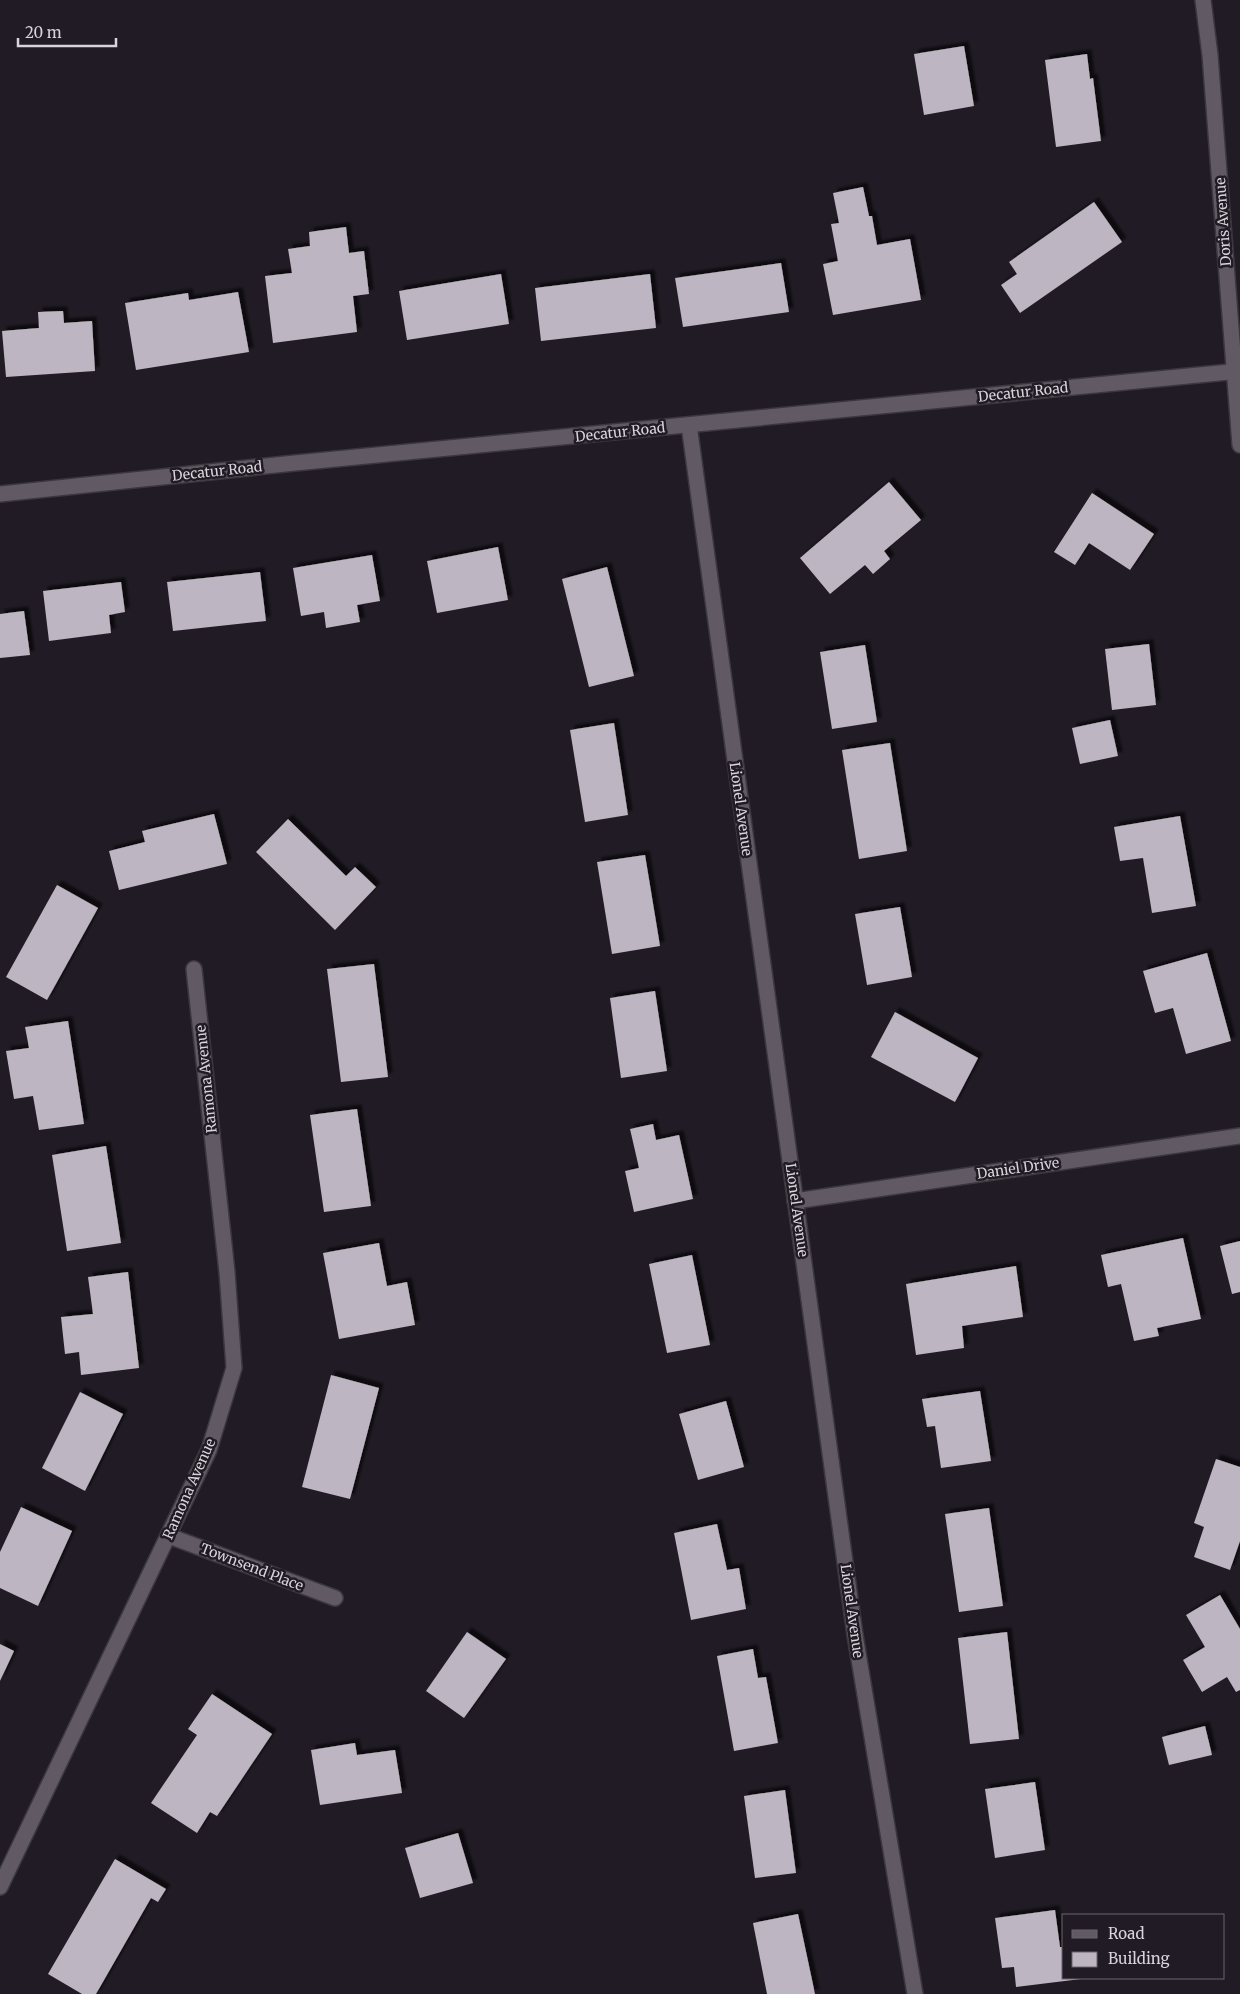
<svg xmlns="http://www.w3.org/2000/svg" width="1240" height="1994" viewBox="0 0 1240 1994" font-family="Merriweather,serif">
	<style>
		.building { fill: #bdb5c1; filter: url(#shadow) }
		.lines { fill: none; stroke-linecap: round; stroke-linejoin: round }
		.minor-casing { stroke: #3b373e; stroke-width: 18 }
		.minor { stroke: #615a65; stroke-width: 15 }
		.labels { text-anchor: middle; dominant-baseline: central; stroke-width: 5; stroke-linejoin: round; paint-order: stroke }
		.street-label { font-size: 14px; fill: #d8d4da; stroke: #201b24 }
	</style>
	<defs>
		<filter id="shadow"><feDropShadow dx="4.5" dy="-4.5" stdDeviation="1" flood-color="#0009"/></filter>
	</defs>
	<rect width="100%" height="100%" fill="#201b24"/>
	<!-- building -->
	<g class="building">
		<path d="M964,46L974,106L924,115L914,54Z"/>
		<path d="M1087,54L1090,79L1093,78L1101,141L1056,147L1045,60Z"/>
		<path d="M863,187L869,216H872L877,245L910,239L921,300L833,315L823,264L838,261L831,224L839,223L833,193Z"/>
		<path d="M1094,202L1122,242L1020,313L1001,285L1017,274L1009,262Z"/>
		<path d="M346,227L349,253L364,251L369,294L353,296L357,332L273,343L265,276L292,273L288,249L310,246L309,232Z"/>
		<path d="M781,263L789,312L683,327L675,278Z"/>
		<path d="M501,274L509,324L407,340L399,291Z"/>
		<path d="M650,274L656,328L541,341L535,288Z"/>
		<path d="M238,292L249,352L136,370L125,303L188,293L189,300Z"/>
		<path d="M63,311L64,323L92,321L95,371L6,377L2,331L39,328L38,312Z"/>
		<path d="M889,482L921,520L884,551L890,559L873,574L865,565L830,594L800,558Z"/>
		<path d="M1092,493L1154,534L1130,570L1089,543L1075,565L1054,552Z"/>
		<path d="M498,547L508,600L437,613L427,561Z"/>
		<path d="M372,555L380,601L357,605L360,622L326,628L324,612L301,616L293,568Z"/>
		<path d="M607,567L634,676L589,687L562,579Z"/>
		<path d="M260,572L266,621L173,631L167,582Z"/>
		<path d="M121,582L125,612L109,615L111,633L49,641L43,591Z"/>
		<path d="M24,611L30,655L0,658V614Z"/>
		<path d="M1149,644L1156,705L1112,710L1105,649Z"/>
		<path d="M865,645L877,722L832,729L820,652Z"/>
		<path d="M1110,720L1118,756L1080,764L1072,728Z"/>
		<path d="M614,723L628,815L585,822L570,730Z"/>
		<path d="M890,743L907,851L859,859L842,750Z"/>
		<path d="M214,814L227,864L119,890L109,851L145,842L142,831Z"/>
		<path d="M1180,816L1196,906L1152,913L1143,858L1120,861L1114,827Z"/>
		<path d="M288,819L346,876L355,867L376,887L335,930L256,852Z"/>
		<path d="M645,855L660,946L612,954L597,862Z"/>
		<path d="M57,885L98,908L47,1000L6,977Z"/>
		<path d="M900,907L912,977L867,985L855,914Z"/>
		<path d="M1207,953L1231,1041L1186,1054L1173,1008L1155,1013L1143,971Z"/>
		<path d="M374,964L388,1077L341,1082L327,969Z"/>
		<path d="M655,991L667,1071L621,1078L610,998Z"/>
		<path d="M895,1012L978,1058L955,1102L871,1057Z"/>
		<path d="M68,1021L84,1124L39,1130L33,1096L14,1099L6,1051L29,1048L25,1027Z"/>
		<path d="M357,1109L371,1206L324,1212L310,1115Z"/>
		<path d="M653,1124L656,1140L679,1135L693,1199L634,1212L625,1171L639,1168L630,1129Z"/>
		<path d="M106,1146L121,1243L67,1251L52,1155Z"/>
		<path d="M1183,1238L1201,1319L1157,1328L1159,1336L1134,1341L1121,1284L1108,1287L1101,1255Z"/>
		<path d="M1240,1241V1292L1232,1294L1220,1246Z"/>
		<path d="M379,1243L387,1286L407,1282L415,1325L339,1339L323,1253Z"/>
		<path d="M692,1255L710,1345L667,1353L649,1264Z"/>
		<path d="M1016,1266L1023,1317L962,1326L964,1348L916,1355L906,1284Z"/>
		<path d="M128,1272L139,1368L81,1375L79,1352L65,1354L61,1317L93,1314L88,1277Z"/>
		<path d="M331,1375L379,1388L350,1499L302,1487Z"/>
		<path d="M980,1391L991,1461L941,1468L935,1426L927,1427L922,1399Z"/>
		<path d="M80,1392L123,1414L85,1491L42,1468Z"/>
		<path d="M726,1401L744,1467L698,1480L679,1414Z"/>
		<path d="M1216,1459L1240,1467V1541L1230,1570L1194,1557L1204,1527L1194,1523Z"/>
		<path d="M21,1507L72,1531L38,1606L0,1588V1552Z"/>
		<path d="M989,1508L1003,1606L959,1612L945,1514Z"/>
		<path d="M717,1524L727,1570L739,1568L746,1609L691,1620L674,1533Z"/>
		<path d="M1220,1595L1240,1629V1690L1236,1692L1227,1677L1202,1692L1183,1660L1205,1647L1186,1615Z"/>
		<path d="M467,1632L506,1659L464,1718L426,1691Z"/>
		<path d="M1007,1632L1019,1739L970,1744L958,1638Z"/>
		<path d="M0,1644L14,1651L0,1681Z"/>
		<path d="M753,1649L758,1678L766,1677L778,1743L734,1751L717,1656Z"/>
		<path d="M212,1694L272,1734L217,1816L210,1812L197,1833L151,1803L197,1735L188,1729Z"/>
		<path d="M1205,1726L1212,1755L1169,1765L1162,1737Z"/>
		<path d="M355,1743L357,1755L395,1750L402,1793L320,1805L311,1750Z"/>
		<path d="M1035,1782L1045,1850L995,1858L985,1789Z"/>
		<path d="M785,1790L796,1873L755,1878L744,1796Z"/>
		<path d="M458,1833L473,1883L420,1898L405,1848Z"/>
		<path d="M115,1859L166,1889L158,1902L151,1898L96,1994H82L48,1974Z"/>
		<path d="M1055,1910L1060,1947H1064V1978L1081,1979L1016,1987L1014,1967L1002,1968L995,1918Z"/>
		<path d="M798,1914L815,1994H767L753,1923Z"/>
	</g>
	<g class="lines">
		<!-- minor casing -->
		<g class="minor-casing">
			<g id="minor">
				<path d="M1203,0L1210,55L1240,445"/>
				<path d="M689,425L855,1635L915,1994"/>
				<path d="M0,494L295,463L1240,371"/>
				<path d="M795,1201L1240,1136"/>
				<path d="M169,1536L335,1598"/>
				<path d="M0,1887L209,1450L234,1368L227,1272L194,969"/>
			</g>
		</g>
		<!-- minor -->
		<use href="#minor" class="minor"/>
	</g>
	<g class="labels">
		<!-- street labels -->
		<g class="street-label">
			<text transform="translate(1223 222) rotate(-94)">Doris Avenue</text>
			<text transform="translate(1023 392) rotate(-6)">Decatur Road</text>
			<text transform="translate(620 432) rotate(-6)">Decatur Road</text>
			<text transform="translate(217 471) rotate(-6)">Decatur Road</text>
			<text transform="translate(741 809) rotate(82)">Lionel Avenue</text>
			<text transform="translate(206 1079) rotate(-96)">Ramona Avenue</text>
			<text transform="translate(1018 1168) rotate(-8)">Daniel Drive</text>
			<text transform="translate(797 1210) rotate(82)">Lionel Avenue</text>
			<text transform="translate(189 1489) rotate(-66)">Ramona Avenue</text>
			<text transform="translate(252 1567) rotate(21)">Townsend Place</text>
			<text transform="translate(852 1611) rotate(82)">Lionel Avenue</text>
		</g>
	</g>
	<!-- legend -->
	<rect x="1062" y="1914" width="162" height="65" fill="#201b24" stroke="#6a656d"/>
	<rect x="1072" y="1930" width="25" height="8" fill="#615a65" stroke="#6a656d"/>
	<text x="1108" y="1939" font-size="15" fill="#d8d4da">Road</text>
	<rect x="1072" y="1952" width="25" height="15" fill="#bdb5c1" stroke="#6a656d"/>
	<text x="1108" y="1964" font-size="15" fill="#d8d4da">Building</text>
	<!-- scale -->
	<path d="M18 38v8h98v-8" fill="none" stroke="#d8d4da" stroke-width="2.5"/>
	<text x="25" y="38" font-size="15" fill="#d8d4da" stroke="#201b24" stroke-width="4" paint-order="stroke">20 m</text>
</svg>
